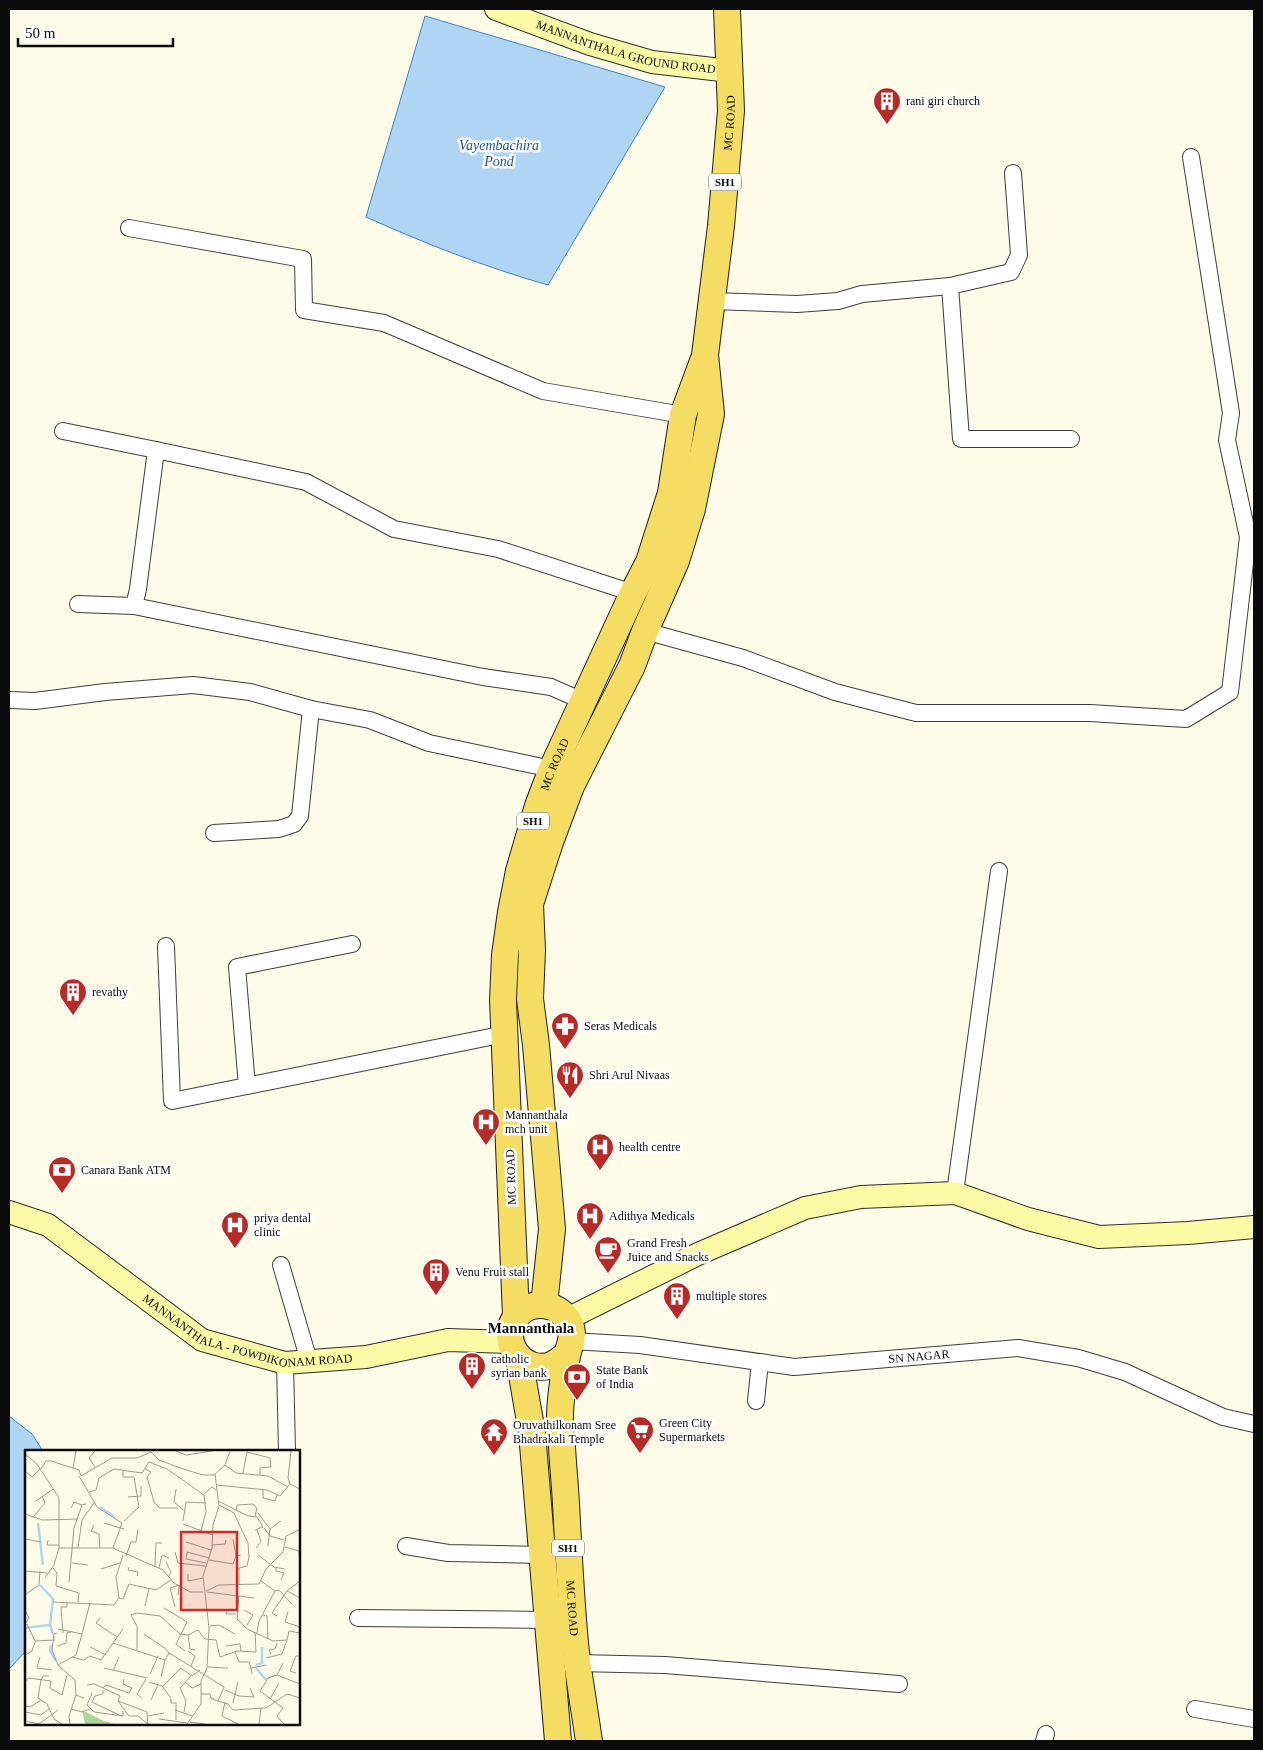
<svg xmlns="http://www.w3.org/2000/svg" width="1263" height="1750" viewBox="0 0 1263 1750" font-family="Georgia,serif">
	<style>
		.water { fill: #b0d5f4; stroke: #3985c9 }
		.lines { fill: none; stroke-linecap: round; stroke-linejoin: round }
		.street-casing { stroke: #3e3e3e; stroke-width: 18 }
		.secondary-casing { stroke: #2d2d2d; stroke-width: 24 }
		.primary-casing { stroke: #1c1c1c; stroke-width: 28 }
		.street { stroke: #fff; stroke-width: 16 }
		.secondary { stroke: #fdfaa6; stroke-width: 22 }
		.primary { stroke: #f5dc63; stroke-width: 26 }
		.labels { text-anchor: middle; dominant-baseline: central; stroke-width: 5; stroke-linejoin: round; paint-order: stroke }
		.shield { fill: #fff; stroke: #545454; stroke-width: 1 }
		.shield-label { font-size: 11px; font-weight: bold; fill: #0b0b0b }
		.street-label { font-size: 12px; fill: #0b0b0b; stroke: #fff }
		.poi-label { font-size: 12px; fill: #0b0b0b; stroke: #fff; text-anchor: start }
		.water-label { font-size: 14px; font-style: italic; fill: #195798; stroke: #fff }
		.quarter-label { font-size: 15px; font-weight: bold; fill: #0b0b0b; stroke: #fff }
		.inset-river { fill: none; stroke: #b0d5f4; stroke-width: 2.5 }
		.inset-road { fill: none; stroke: #9d9c90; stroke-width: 1 }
		.view { fill: #d62828; fill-opacity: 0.15; stroke: #d62828; stroke-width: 2.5 }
		.inset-edge { fill: none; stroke: #0b0b0b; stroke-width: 2.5 }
	</style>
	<rect width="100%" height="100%" fill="#fefce9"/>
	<!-- water -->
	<g class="water">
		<path d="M425,16L665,87L548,285C485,267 426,244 366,217Z"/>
		<path d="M9,1416L32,1434L43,1451H26V1651L9,1669Z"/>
	</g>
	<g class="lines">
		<!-- street casing -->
		<g class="street-casing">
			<g id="street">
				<path d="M1191,157L1231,413L1227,440L1248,537L1254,536"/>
				<path d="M129,228L303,259L304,310L384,323L543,391L683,415"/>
				<path d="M950,286L961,439H1071"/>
				<path d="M711,301L797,304L838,301L862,294L950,286L1011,272L1019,255L1013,173"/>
				<path d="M63,431L156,450"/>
				<path d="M78,604L134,606"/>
				<path d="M645,631L743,658L835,692L916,713H1090L1186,719L1230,692L1248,537"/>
				<path d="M9,700L35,701L105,692L193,685L250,692L311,709L370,720L429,743L552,769"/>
				<path d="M583,701L551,687L483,677L134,606L138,589L156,450L306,482L394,529L498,549L633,593"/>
				<path d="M214,833L279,829L294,824L300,816L311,709"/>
				<path d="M166,946L172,1101L505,1034"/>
				<path d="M247,1086L237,967L352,944"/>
				<path d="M955,1193L999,871"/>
				<path d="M281,1265L309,1361"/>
				<path id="s1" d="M571,1341L640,1345L794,1367L1018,1348L1078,1358L1125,1372L1223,1417L1254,1424"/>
				<path d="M285,1363L287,1451"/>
				<path d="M756,1401L760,1362"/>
				<path d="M406,1546L448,1553L542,1555"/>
				<path d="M358,1618L548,1620"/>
				<path d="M577,1663L665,1665L899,1684"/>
				<path d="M1195,1709L1254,1719"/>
				<path d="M1044,1741L1046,1734"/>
			</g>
		</g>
		<!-- secondary casing -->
		<g class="secondary-casing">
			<g id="secondary">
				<path id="s2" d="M496,9L590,44L652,62L730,71"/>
				<path id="s3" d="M9,1212L48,1225L202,1340L285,1363L366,1357L448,1340L510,1342"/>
				<path d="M567,1319L698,1254L805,1208L861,1197L955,1193L1028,1219L1099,1237L1188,1233L1254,1227"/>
			</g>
		</g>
		<!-- primary casing -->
		<g class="primary-casing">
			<g id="primary">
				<path id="s4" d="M544,1305L552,1229L536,1045L530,999L532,950L530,904L550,842L571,786L632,666L645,631L676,561L692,509L711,414L705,355L721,226L731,111L727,9"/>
				<path id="s5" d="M516,1316L503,1000L505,955L511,912L519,871L538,806L552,769L633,593L649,562L671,493L683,415L703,361"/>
				<path id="s6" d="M567,1354C563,1358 557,1362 552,1365C523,1375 498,1341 516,1317C531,1297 563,1303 571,1327C574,1337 569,1346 567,1356C564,1376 560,1397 560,1417C559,1426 561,1437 562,1447C563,1466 565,1485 566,1504C569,1557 571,1610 577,1662C581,1689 585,1715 589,1741"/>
				<path d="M519,1358L532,1433L558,1741"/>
			</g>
		</g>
		<!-- street -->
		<use href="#street" class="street"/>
		<!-- secondary -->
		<use href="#secondary" class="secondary"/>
		<!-- primary -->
		<use href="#primary" class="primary"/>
	</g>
	<!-- icons -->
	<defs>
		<g id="building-pin" transform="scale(1.4375)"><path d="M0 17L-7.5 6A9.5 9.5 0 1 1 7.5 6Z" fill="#b62b28" stroke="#fff"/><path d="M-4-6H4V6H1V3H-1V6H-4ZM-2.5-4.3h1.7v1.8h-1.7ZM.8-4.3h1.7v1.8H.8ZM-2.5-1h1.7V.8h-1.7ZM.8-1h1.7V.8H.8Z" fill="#fff"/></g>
		<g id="pharmacy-pin" transform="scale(1.4375)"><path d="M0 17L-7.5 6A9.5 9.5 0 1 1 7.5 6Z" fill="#b62b28" stroke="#fff"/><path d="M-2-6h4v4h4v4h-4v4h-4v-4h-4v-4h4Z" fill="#fff"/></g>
		<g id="restaurant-pin" transform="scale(1.4375)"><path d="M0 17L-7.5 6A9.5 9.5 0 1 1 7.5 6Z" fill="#b62b28" stroke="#fff"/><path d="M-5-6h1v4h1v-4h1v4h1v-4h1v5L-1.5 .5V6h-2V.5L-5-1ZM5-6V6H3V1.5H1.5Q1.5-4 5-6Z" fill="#fff"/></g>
		<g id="hospital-pin" transform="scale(1.4375)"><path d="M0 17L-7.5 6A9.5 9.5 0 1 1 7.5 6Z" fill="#b62b28" stroke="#fff"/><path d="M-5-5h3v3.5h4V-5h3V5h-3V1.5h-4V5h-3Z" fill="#fff"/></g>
		<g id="bank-pin" transform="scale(1.4375)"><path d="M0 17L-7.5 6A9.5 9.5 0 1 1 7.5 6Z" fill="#b62b28" stroke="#fff"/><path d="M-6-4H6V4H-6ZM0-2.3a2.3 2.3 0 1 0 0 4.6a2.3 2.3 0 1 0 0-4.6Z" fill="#fff"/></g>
		<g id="cafe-pin" transform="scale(1.4375)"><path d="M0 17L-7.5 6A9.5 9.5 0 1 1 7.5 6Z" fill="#b62b28" stroke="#fff"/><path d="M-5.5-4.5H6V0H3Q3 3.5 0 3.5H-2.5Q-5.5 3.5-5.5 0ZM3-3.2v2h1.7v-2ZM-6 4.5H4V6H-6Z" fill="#fff"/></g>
		<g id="supermarket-pin" transform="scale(1.4375)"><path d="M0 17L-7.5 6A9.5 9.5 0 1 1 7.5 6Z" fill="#b62b28" stroke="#fff"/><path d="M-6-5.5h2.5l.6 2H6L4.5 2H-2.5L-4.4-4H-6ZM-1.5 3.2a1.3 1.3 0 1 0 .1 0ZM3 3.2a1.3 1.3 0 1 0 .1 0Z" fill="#fff"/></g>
		<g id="temple-pin" transform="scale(1.4375)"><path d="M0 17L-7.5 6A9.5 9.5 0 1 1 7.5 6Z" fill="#b62b28" stroke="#fff"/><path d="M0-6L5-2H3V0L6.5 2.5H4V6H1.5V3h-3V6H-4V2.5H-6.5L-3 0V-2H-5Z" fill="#fff"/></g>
	</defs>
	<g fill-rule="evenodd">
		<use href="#building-pin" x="887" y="101"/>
		<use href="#building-pin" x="73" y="992"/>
		<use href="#pharmacy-pin" x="565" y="1026"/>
		<use href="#restaurant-pin" x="570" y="1075"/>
		<use href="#hospital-pin" x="486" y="1122"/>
		<use href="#hospital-pin" x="600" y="1147"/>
		<use href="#bank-pin" x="62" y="1170"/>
		<use href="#hospital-pin" x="590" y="1216"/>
		<use href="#hospital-pin" x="235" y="1225"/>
		<use href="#cafe-pin" x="608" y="1250"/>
		<use href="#building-pin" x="436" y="1272"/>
		<use href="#building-pin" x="677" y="1296"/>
		<use href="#building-pin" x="472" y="1366"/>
		<use href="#bank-pin" x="577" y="1377"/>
		<use href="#supermarket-pin" x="640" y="1430"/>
		<use href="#temple-pin" x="494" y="1432"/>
	</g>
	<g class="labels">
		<!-- shield labels -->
		<g class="shield">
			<rect x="709" y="173.5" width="32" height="17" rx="4"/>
			<rect x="517" y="812.5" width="32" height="17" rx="4"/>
			<rect x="552" y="1539.5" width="32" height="17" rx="4"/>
		</g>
		<g class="shield-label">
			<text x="725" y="182">SH1</text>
			<text x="533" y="821">SH1</text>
			<text x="568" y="1548">SH1</text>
		</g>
		<!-- street labels -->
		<g class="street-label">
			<text stroke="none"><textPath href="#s2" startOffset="136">MANNANTHALA GROUND ROAD</textPath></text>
			<text stroke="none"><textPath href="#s4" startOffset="1220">MC ROAD</textPath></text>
			<text stroke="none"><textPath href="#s5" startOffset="559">MC ROAD</textPath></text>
			<text transform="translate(511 1177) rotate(-92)">MC ROAD</text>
			<text stroke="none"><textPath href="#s3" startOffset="274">MANNANTHALA - POWDIKONAM ROAD</textPath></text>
			<text stroke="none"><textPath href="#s1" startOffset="350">SN NAGAR</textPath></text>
			<text stroke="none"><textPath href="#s6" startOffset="449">MC ROAD</textPath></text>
		</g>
		<!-- poi labels -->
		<g class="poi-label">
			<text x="906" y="101">rani giri church</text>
			<text x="92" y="992">revathy</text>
			<text x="584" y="1026">Seras Medicals</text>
			<text x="589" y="1075">Shri Arul Nivaas</text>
			<text x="505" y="1115">Mannanthala<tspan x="505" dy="14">mch unit</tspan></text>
			<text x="619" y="1147">health centre</text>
			<text x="81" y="1170">Canara Bank ATM</text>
			<text x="609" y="1216">Adithya Medicals</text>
			<text x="254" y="1218">priya dental<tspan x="254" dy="14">clinic</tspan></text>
			<text x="627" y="1243">Grand Fresh<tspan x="627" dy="14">Juice and Snacks</tspan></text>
			<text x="455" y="1272">Venu Fruit stall</text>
			<text x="696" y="1296">multiple stores</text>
			<text x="491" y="1359">catholic<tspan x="491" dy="14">syrian bank</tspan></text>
			<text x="596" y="1370">State Bank<tspan x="596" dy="14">of India</tspan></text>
			<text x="659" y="1423">Green City<tspan x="659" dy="14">Supermarkets</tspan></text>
			<text x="513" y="1425">Oruvathilkonam Sree<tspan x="513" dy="14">Bhadrakali Temple</tspan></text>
		</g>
		<!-- water labels -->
		<g class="water-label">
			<text x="499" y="145">Vayembachira<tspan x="499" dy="16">Pond</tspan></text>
		</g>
		<!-- quarter labels -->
		<g class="quarter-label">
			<text x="531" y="1328">Mannanthala</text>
		</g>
	</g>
	<!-- overview -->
	<g transform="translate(25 1450)">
		<rect width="275" height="275" fill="#fefce9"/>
		<path d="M57,260L79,271L89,274H60Z" fill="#aed795"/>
		<path class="inset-river" d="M75,57L90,67M13,73L18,115M15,135L28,149L25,175L28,184M0,178L24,175M26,195L25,201L31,211M231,215L237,213V197M231,218L241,230"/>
		<path class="inset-road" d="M151,1L161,5L187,1M266,1L263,28L265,34L275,39M222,2L245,8L246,17L235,18V25M0,4L12,14L34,48V98H88L138,120L149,133L165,142H178M200,15L211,23L243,26L263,37M70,17L64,8L70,1M48,18L51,1M16,19L21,11H26L54,20L56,26L87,8H112L126,2L134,10L158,19L178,25H190M120,19L126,22L122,27L129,52L135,58H153M98,20V27H109L114,57L99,71M0,21L7,27L15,19M218,23L222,2M54,26L72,57L97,73L88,98M191,35L242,40L255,46L265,34M151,39L149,52L158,60M238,39V48L250,51L252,45M64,42L71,40L74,28L89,19L117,23L124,12L142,19L179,45L181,61L176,82M179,44L187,37L191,40M103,47L116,46V36M11,51L28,39M193,51L223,66L232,67L238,77L230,80M194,55L209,63L223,93L224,107L222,116L214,118V135M46,58L49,52L57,55M211,61L212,55L228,54L232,58L230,66M233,63L245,79M0,64L17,70L53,69M9,66L20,53L17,46M158,71L161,52L181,53M79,73L99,79M158,74L188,85M69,75L66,81L74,84L75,98M239,78L245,86L259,90M0,89L16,92M208,89L211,106L216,105M23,90L22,95H34M161,92L186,100M187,95L200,94L201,90M243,96L245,79L256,71M260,97L274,101L275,117M53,98L57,70L69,53M231,98L236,91L232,80M187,99L188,75L194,56L190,24L200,15L205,1M150,102L153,113L180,116M233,105L249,117L260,119M101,106L106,92H111L113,79M184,110L208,114L211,106M141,112L146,122L144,126M47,113L63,115M181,113L161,109L162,102L184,108M130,116L131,93H137M104,117L103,120L113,122L112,126M28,118L32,123L31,136L54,143L53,152M134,118L137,105L144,108M251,118V121L259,123L256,130M76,119L95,113M0,121L22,123M163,124V131L178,128M20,128L29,115L34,98M44,132L49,78L57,55L61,54M181,141L194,135L234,134L241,119L258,102L261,86L274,80L275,83M250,141L254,140L267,154M262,141L275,131M182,142L214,146L212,169L222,179L248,191L262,190L264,181L275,183M1,144L14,135L15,121M214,146L229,148M94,148L98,149L104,134L131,140L146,130M94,148L91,127L98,105M28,152L89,155L94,148M120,156L124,138M150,157L145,138L154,135L153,145M139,158L162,172L151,194L160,201M202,159L201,164H211M0,160L4,168L0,174M219,160L228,165L222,175M263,162L260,172L275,177M238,165L242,166L243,189M252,166L247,163L262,141L275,148M75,168L71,173L92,187M2,174L10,191L30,190M185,176L194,175L210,184M33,179L57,184L51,205L33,215L50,230L51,245L59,248M32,183L29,184L27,200L33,215M38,183L36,157H42V153M232,183L234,171L250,141L236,131M57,184L65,153M163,185L165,199L170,200M88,193L98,179M33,196L41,193L42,183L46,182M201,196L215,194L216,201M65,197L81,205M112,200V176L106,165L112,163L135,166L155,184L163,185L173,180L180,189L191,190L195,207L212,201L231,202L230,182M163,201L170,206L166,216M210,202L214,212H224L226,218M144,203L199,237L193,251L203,254L208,260L241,258L262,244L275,248M246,204L244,200L250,199L252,193M0,205L7,201L10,192M15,207L12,218L27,220M47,207L59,210L65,206L76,210L88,193L140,210L144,203L141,199L119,184M241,208L257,204L262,190M258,213L252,225L243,228L235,241L258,258L252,266L259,274M183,217L203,218M79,218L122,228M88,221L94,207M271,223L265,221L271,206H275M125,224L133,206M227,224L226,218L241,215M252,225L275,234M24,226H18L16,230L13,248L22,254L29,269L37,274M136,227L140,210M0,232L3,228L26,231L25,238L37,245L42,225M124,232L137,236L146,248V253H151V270M160,232L167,238L176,234M62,235L69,234L78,238M137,237L156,218L167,226L175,220M78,240V244L70,246L67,252L94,265M200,240L214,246L229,247L225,238M67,243L62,255L69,262L98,266V261M176,244H185L186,248L193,251M117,248L112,244L121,229M245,249L254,233M126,250L133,235M93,251L122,262L123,274L113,266H104ZM93,251L95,246L78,238L81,235L104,243L107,238L98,234L99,229M200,252L197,266L213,274M208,253L213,232M0,256L5,257L16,250M46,259L57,262L65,259M150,260L167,266M0,262L16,265L24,259M159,262L161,251L155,238L166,226M123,266L139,263M134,269L162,273M0,271L14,274L33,260M165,272L180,274M45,274L44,266L51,245M162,274L176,254V231L182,218L184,178L178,126L187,98M234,274L236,258"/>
		<path class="view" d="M156,82H212V160H156Z"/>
		<rect width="275" height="275" class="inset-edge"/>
	</g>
	<!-- border -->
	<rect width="1263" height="1750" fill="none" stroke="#0b0b0b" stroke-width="20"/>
	<!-- scale -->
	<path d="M18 38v8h155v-8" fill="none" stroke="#0b0b0b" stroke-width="2.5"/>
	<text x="25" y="38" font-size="15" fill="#0b0b0b" stroke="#ffffff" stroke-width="4" paint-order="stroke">50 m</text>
</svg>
